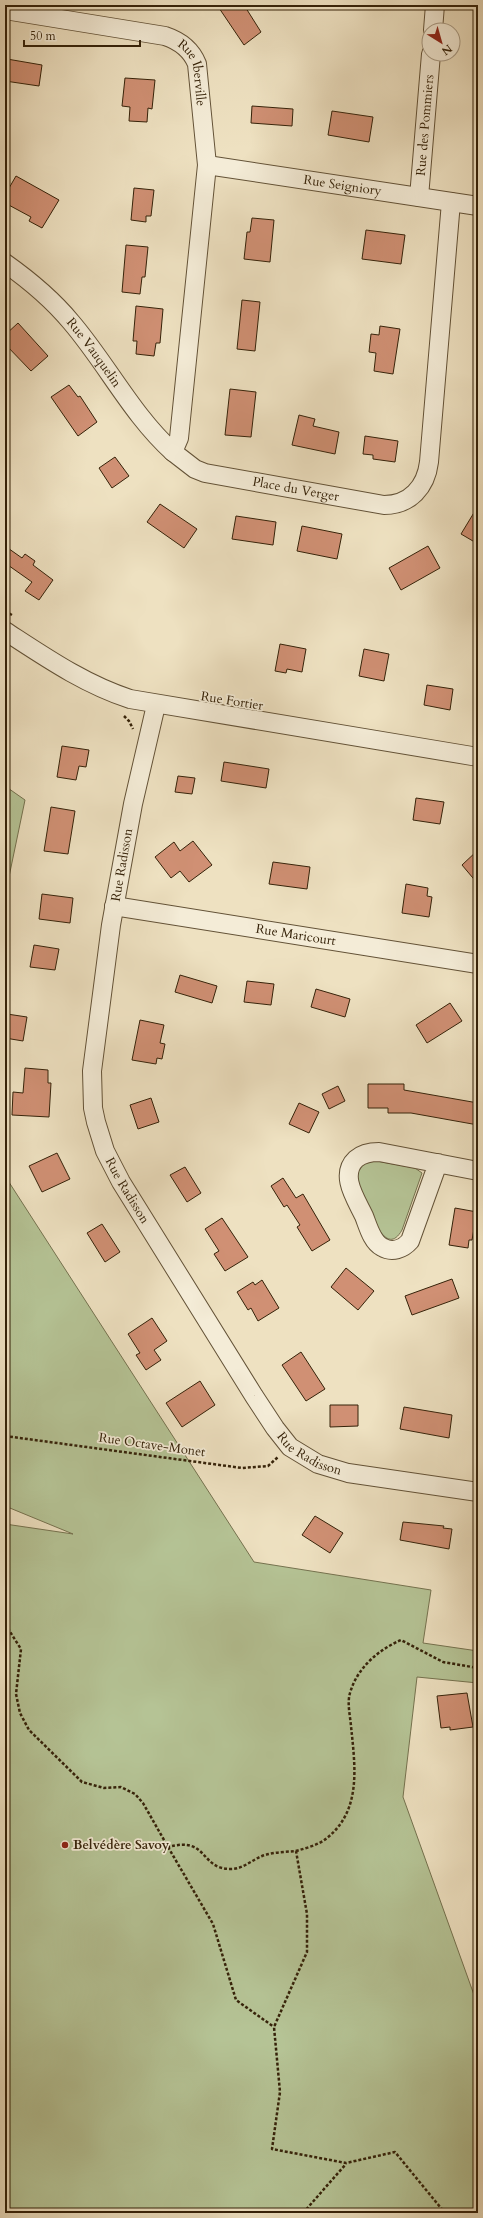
<svg xmlns="http://www.w3.org/2000/svg" width="483" height="2218" viewBox="0 0 483 2218" font-family="Cardo,serif">
	<style>
		.green { fill: #b5c395; stroke: #75724f }
		.building { fill: #d09074; stroke: #352209 }
		.lines { fill: none; stroke-linecap: round; stroke-linejoin: round }
		.minor-casing { stroke: #635237; stroke-width: 20 }
		.path { stroke: #352209; stroke-width: 2.5; stroke-dasharray: 3 2; stroke-linecap: butt }
		.minor { stroke: #f4ecd7; stroke-width: 18 }
		.poi-dot { fill: #8f2418; stroke: #f4ecd7; stroke-width: 1.5 }
		.labels { text-anchor: middle; dominant-baseline: central; stroke-width: 3.5; stroke-linejoin: round; paint-order: stroke }
		.street-label { font-size: 13px; fill: #352209; stroke: #f4ecd7 }
		.poi-label { font-size: 13px; font-weight: bold; fill: #352209; stroke: #f4ecd7; text-anchor: start }
	</style>
	<rect width="100%" height="100%" fill="#eee1c1"/>
	<filter id="stains"><feTurbulence type="fractalNoise" baseFrequency=".005" numOctaves="4"/><feColorMatrix values="0 0 0 0 .2 0 0 0 0 .09 0 0 0 0 .02 0 0 0 .5 -.17"/></filter>
	<radialGradient id="worn" r=".72"><stop offset=".6" stop-color="#630" stop-opacity="0"/><stop offset="1" stop-color="#630" stop-opacity=".3"/></radialGradient>
	<!-- green -->
	<g class="green">
		<path d="M5,786L25,800L5,896Z"/>
		<path d="M371,1160L415,1168L422,1173L402,1230C386,1258 372,1215 367,1204C364,1197 359,1189 357,1181C356,1175 358,1171 360,1166Z"/>
		<path d="M5,1176L254,1562L431,1590L423,1643L478,1651V1683L417,1677L403,1797L478,2006V2213H5V1524L73,1534L5,1506Z"/>
	</g>
	<!-- building -->
	<g class="building">
		<path d="M217,5H244L261,32L244,45Z"/>
		<path d="M7,59L42,65L39,86L5,81Z"/>
		<path d="M125,78L155,80L152,109L148,108L147,122L129,121L130,107L122,106Z"/>
		<path d="M252,106L293,109L292,126L251,123Z"/>
		<path d="M332,111L373,117L369,142L328,135Z"/>
		<path d="M16,176L59,200L42,228L29,221L31,217L5,203V195Z"/>
		<path d="M134,188L154,190L151,216H146V222L131,220Z"/>
		<path d="M252,218L274,220L270,262L244,259L247,232H250Z"/>
		<path d="M366,230L405,235L401,264L362,259Z"/>
		<path d="M126,245L148,247L145,277H142L140,294L122,292Z"/>
		<path d="M242,300L260,302L255,351L237,349Z"/>
		<path d="M136,306L163,309L160,343H156L154,356L136,354L137,341H133Z"/>
		<path d="M18,323L48,356L31,371L5,344V335Z"/>
		<path d="M380,326L400,329L393,374L374,371L376,353L369,352L371,334L379,335Z"/>
		<path d="M69,385L78,397L80,396L97,422L78,436L51,397Z"/>
		<path d="M230,389L256,392L251,437L225,435Z"/>
		<path d="M299,415L315,419L313,426L339,432L335,454L292,445Z"/>
		<path d="M365,436L398,441L395,462L373,459V455L363,454Z"/>
		<path d="M115,457L129,476L112,488L99,468Z"/>
		<path d="M160,504L197,529L184,548L147,522Z"/>
		<path d="M478,506V544L461,534Z"/>
		<path d="M236,516L276,522L273,545L232,539Z"/>
		<path d="M302,526L342,534L337,559L297,551Z"/>
		<path d="M5,546L22,558L25,554L35,561L33,565L53,580L39,600L25,591L32,582L5,563Z"/>
		<path d="M428,546L440,568L401,590L389,568Z"/>
		<path d="M280,644L306,649L302,672L287,669L286,673L275,671Z"/>
		<path d="M364,649L389,654L384,681L359,676Z"/>
		<path d="M427,685L453,689L450,710L424,705Z"/>
		<path d="M62,746L89,750L86,767L79,766L76,780L57,777Z"/>
		<path d="M224,762L269,769L266,788L221,781Z"/>
		<path d="M178,776L195,778L192,794L175,792Z"/>
		<path d="M416,798L444,802L440,824L413,820Z"/>
		<path d="M51,807L75,811L68,854L44,851Z"/>
		<path d="M193,841L212,865L189,882L180,871L171,878L155,857L174,842L180,851Z"/>
		<path d="M478,850V884L462,865Z"/>
		<path d="M273,862L310,867L307,889L269,884Z"/>
		<path d="M406,884L428,888L427,896L432,897L429,917L402,913Z"/>
		<path d="M42,894L73,898L70,923L39,919Z"/>
		<path d="M34,945L59,949L55,970L30,967Z"/>
		<path d="M180,975L217,986L212,1003L175,992Z"/>
		<path d="M247,981L274,984L271,1005L244,1002Z"/>
		<path d="M316,989L350,999L345,1017L311,1007Z"/>
		<path d="M450,1003L462,1021L427,1043L416,1025Z"/>
		<path d="M7,1014L27,1017L23,1041L5,1038Z"/>
		<path d="M140,1020L164,1025L160,1043L165,1044L162,1059L157,1058L156,1064L132,1060Z"/>
		<path d="M25,1068L48,1070V1083H51L49,1117L12,1115L13,1092L23,1093Z"/>
		<path d="M368,1084H404V1090L478,1103V1125L411,1113H388V1108H368Z"/>
		<path d="M338,1086L345,1101L329,1109L322,1094Z"/>
		<path d="M151,1098L159,1122L138,1129L130,1105Z"/>
		<path d="M299,1103L319,1112L309,1133L289,1124Z"/>
		<path d="M57,1153L70,1179L42,1192L29,1166Z"/>
		<path d="M185,1167L201,1193L187,1202L170,1175Z"/>
		<path d="M283,1178L296,1198L303,1194L330,1240L312,1251L297,1227L300,1225L287,1205L284,1207L271,1186Z"/>
		<path d="M455,1208L477,1212L472,1240H469L468,1248L449,1245Z"/>
		<path d="M222,1218L248,1257L225,1271L214,1254L219,1251L205,1229Z"/>
		<path d="M102,1224L120,1252L105,1262L87,1233Z"/>
		<path d="M346,1268L374,1291L358,1310L331,1287Z"/>
		<path d="M452,1279L459,1298L412,1315L405,1296Z"/>
		<path d="M262,1280L279,1308L258,1321L251,1308L248,1310L237,1292L253,1282L255,1285Z"/>
		<path d="M152,1318L167,1341L154,1350L161,1360L146,1370L136,1355L140,1353L128,1334Z"/>
		<path d="M301,1352L325,1389L306,1401L282,1365Z"/>
		<path d="M200,1381L215,1405L182,1427L166,1403Z"/>
		<path d="M330,1405H358V1426L330,1427Z"/>
		<path d="M404,1407L452,1415L449,1438L400,1429Z"/>
		<path d="M315,1516L343,1533L330,1553L302,1535Z"/>
		<path d="M403,1522L444,1526L443,1528L452,1529L449,1549L400,1540Z"/>
		<path d="M467,1693L473,1727L450,1730V1727L441,1728L437,1696Z"/>
	</g>
	<g class="lines">
		<!-- minor casing -->
		<g class="minor-casing">
			<g id="minor">
				<path id="s1" d="M5,10L165,36C180,41 191,49 197,64L207,165L179,438L173,452L195,469L205,473L384,505C410,505 426,487 429,462L451,202"/>
				<path d="M433,30L435,5"/>
				<path id="s2" d="M207,165L478,206"/>
				<path id="s3" d="M419,197L431,54"/>
				<path id="s4" d="M5,263C29,280 52,299 71,322C107,364 132,415 173,452"/>
				<path d="M5,631C45,657 84,684 130,699L478,757"/>
				<path id="s5" d="M156,705L133,804L111,925L92,1071L93,1108L96,1122L105,1151L121,1182L254,1396L275,1428L290,1447L318,1464L348,1473L478,1492"/>
				<path id="s6" d="M114,906L478,964"/>
				<path d="M438,1163L410,1241C403,1249 392,1253 382,1247C372,1242 368,1226 364,1216C356,1199 339,1175 356,1159C363,1153 371,1152 379,1152L478,1171"/>
			</g>
		</g>
		<!-- path -->
		<g class="path">
			<path d="M5,611L12,615"/>
			<path d="M124,716L129,721L133,729"/>
			<path d="M5,1436L242,1468L268,1466L278,1457"/>
			<path d="M5,1624L21,1649L16,1694L20,1713L29,1730L82,1782L104,1788L121,1787L135,1794L143,1803L168,1847C209,1836 199,1869 231,1869C243,1869 252,1860 262,1856C273,1852 285,1852 296,1851L307,1914V1952L274,2027L280,2092L272,2149L346,2163L395,2152L445,2213"/>
			<path d="M168,1847L213,1924L236,2000L274,2027"/>
			<path d="M296,1851C306,1848 319,1845 327,1838C362,1810 355,1766 351,1726C350,1715 347,1703 350,1693C357,1668 378,1650 401,1640L443,1662L478,1668"/>
			<path d="M303,2213L346,2164"/>
		</g>
		<!-- minor -->
		<use href="#minor" class="minor"/>
	</g>
	<!-- markers -->
	<circle class="poi-dot" cx="65" cy="1845" r="4"/>
	<g class="labels">
		<!-- street labels -->
		<g class="street-label">
			<text stroke="none"><textPath href="#s1" startOffset="213">Rue Iberville</textPath></text>
			<text stroke="none"><textPath href="#s3" startOffset="72">Rue des Pommiers</textPath></text>
			<text stroke="none"><textPath href="#s2" startOffset="137">Rue Seigniory</textPath></text>
			<text stroke="none"><textPath href="#s4" startOffset="127">Rue Vauquelin</textPath></text>
			<text stroke="none"><textPath href="#s1" startOffset="728">Place du Verger</textPath></text>
			<text transform="translate(232 701) rotate(9)">Rue Fortier</text>
			<text transform="translate(122 865) rotate(-80)">Rue Radisson</text>
			<text stroke="none"><textPath href="#s6" startOffset="184">Rue Maricourt</textPath></text>
			<text stroke="none"><textPath href="#s5" startOffset="499">Rue Radisson</textPath></text>
			<text transform="translate(152 1445) rotate(8)">Rue Octave-Monet</text>
			<text stroke="none"><textPath href="#s5" startOffset="823">Rue Radisson</textPath></text>
		</g>
		<!-- poi labels -->
		<g class="poi-label">
			<text x="73" y="1845">Belvédère Savoy</text>
		</g>
	</g>
	<!-- margin -->
	<rect width="483" height="2218" fill="none" stroke="#eee1c1" stroke-width="20"/>
	<rect x="6" y="6" width="471" height="2206" fill="none" stroke="#352209" stroke-width="2"/>
	<rect x="10" y="10" width="463" height="2198" fill="none" stroke="#352209"/>
	<!-- north arrow -->
	<g transform="translate(441 42) rotate(143)"><circle r="19" fill="#f4ecd7" stroke="#a89b85"/>
	<path d="M0-3L7 15L0 10L-7 15Z" fill="#8f2418"/>
	<text y="-6" font-size="11" font-weight="bold" text-anchor="middle" fill="#352209">N</text>
	</g>
	<!-- scale -->
	<path d="M24 40v6h116v-6" fill="none" stroke="#352209" stroke-width="2"/>
	<text x="30" y="40" font-size="12" fill="#352209" stroke="#f4ecd7" stroke-width="3" paint-order="stroke">50 m</text>
	<rect width="100%" height="100%" filter="url(#stains)"/>
	<rect width="100%" height="100%" fill="url(#worn)"/>
</svg>
